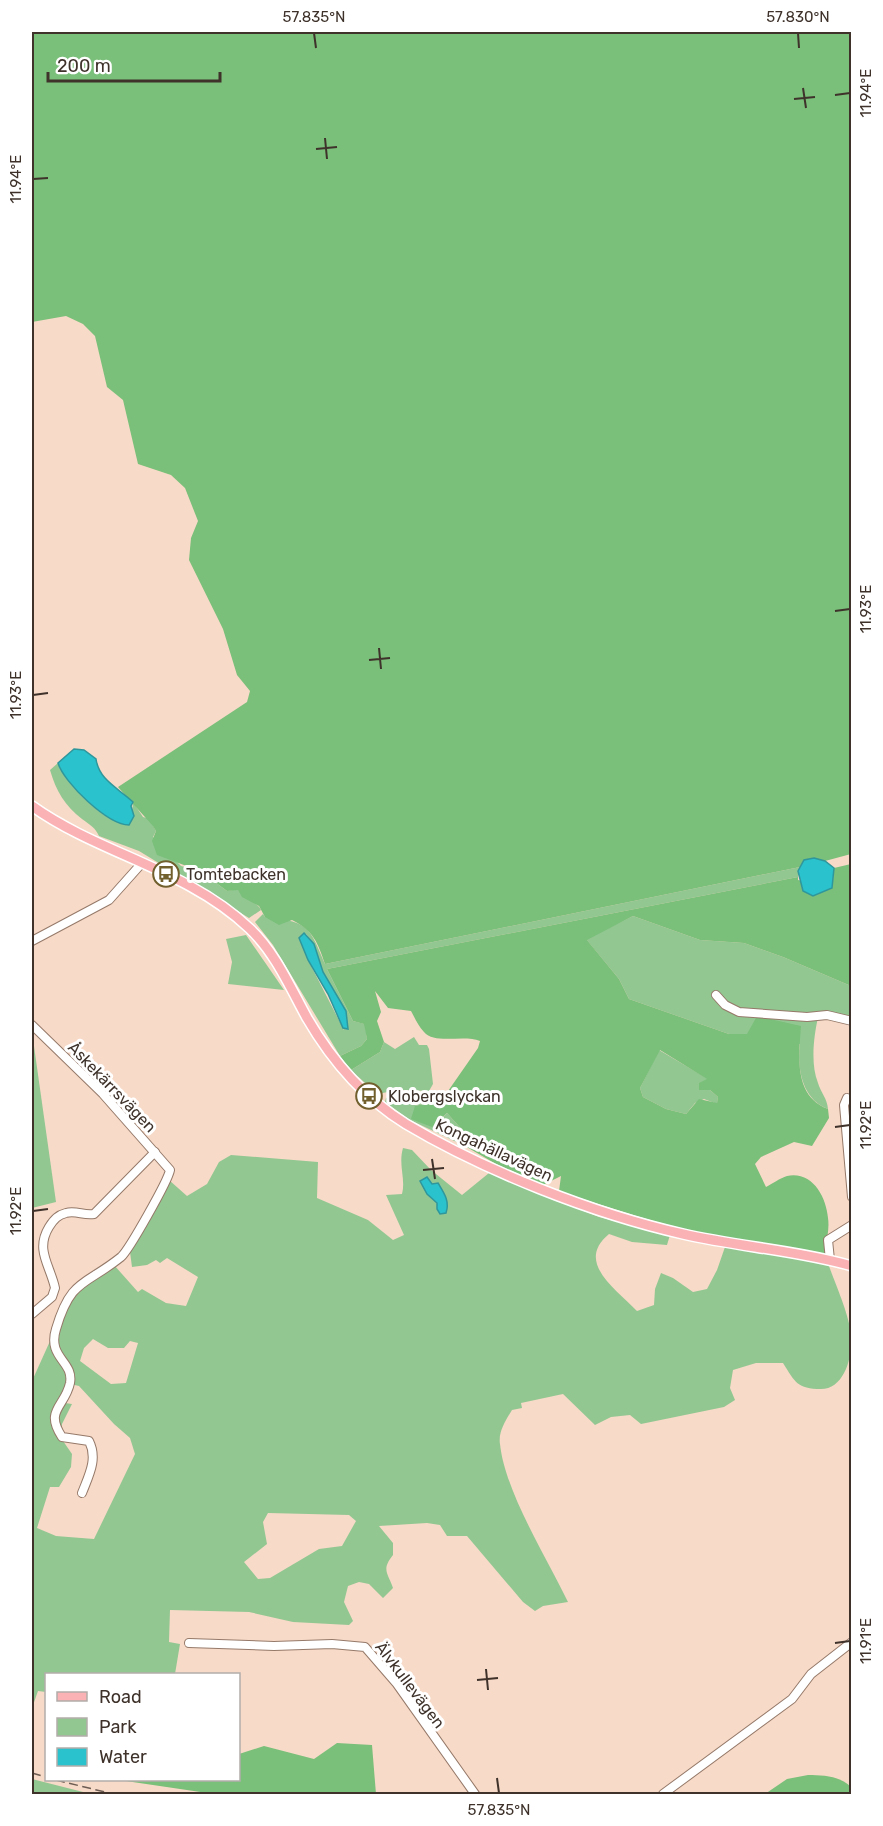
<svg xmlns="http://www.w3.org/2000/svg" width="883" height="1826" viewBox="0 0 883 1826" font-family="Rubik,sans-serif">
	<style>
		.green { fill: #92c792; fill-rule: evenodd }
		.forest { fill: #7abf7a; fill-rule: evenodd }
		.water { fill: #29c2cd; stroke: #2f979c; stroke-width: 1.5 }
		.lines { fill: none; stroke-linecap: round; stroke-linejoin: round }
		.minor-casing { stroke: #957969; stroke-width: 10 }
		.major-casing { stroke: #fff; stroke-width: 12 }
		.minor { stroke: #fff; stroke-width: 8 }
		.major { stroke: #fbb2b5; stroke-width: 9 }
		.rail { stroke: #6c5c52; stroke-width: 1.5; stroke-dasharray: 9 4.5; stroke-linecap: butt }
		.ticks { fill: none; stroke: #3e322b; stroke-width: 2 }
		.labels { text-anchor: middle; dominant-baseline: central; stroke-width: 6; stroke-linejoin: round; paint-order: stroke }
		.poi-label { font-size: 16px; fill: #3e322b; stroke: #fff; text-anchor: start }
		.street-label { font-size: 16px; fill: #3e322b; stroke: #fff }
		.neatline { fill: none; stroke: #3e322b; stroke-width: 2 }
		.ticks-label { font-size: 15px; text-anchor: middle; fill: #3e322b }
	</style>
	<rect width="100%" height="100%" fill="#f8dac8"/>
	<!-- green -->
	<g class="green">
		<path d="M58,763C63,780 97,814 114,820L132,813L133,802L143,817L150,819L156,831L153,837L181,866L200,871L227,891L238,889C245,902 256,900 261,910L249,918L139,851L99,836C95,827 90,825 82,819C65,806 56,791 50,770Z"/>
		<path d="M800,867L798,877L327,969L353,1021L365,1024L367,1039L361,1046L340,1056L273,945L255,922L263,914L265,917C308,922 309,925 325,964ZM306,934L314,944L323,972L334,994L343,1005L344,1030L308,960Z"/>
		<path d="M633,916L700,940L744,943L783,957L851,986V1022L819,1013C814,1034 810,1063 818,1083C821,1093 827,1098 828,1109C802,1099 797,1069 800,1044L729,1034L629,999L619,979L586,939Z"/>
		<path d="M246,935L284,990L228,984L232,962L226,939Z"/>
		<path d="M32,1032L56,1202L32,1208Z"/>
		<path d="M414,1037L419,1045H427L429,1049L433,1084L429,1091L399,1090L377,1094L351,1070L380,1052L384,1042L395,1049Z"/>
		<path d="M659,1050L708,1079L710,1090L718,1097L717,1104L704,1099L695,1103L686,1114L666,1109L643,1097L640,1088Z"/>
		<path d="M446,1094L439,1100L415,1106L436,1124L447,1113L465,1133V1146L410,1120L385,1102L386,1098L395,1095Z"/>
		<path d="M403,1148L412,1150L431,1170L462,1195L489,1173L599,1217L670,1235L667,1245L632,1242L609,1234C575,1262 615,1288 637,1311L654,1305L655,1289L661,1273L673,1278L693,1292L707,1289L717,1270L725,1247L825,1263L829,1266C836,1286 850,1316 851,1336C853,1357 844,1389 821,1389C797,1389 795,1382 783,1363H756L733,1370L730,1388L735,1400L724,1407L641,1424L630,1415L611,1417L595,1425L563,1394L521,1403L522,1408L512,1410C506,1420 498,1432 500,1444C505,1492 547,1558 568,1602L543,1606L535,1611L523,1602L467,1536H447L440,1525L427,1523L379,1526L393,1543V1555C381,1570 388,1573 393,1588L383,1598L369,1584L359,1582L348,1586L344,1602L353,1621L349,1625L293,1622L249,1612L170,1610L169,1642L180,1644L175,1674H46V1692L38,1691L32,1708V1381L69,1299L80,1283L114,1265L138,1292L142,1289L166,1303L186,1306L198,1277L167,1258L160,1263L156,1260L147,1265L132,1267L130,1252L169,1180L187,1196L207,1184L219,1162L231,1155L318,1162L317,1198L368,1220L393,1240L404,1235L386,1195L402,1194C406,1179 398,1165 403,1148ZM93,1339L108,1348H124L130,1341L138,1343L126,1383L111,1384L80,1361L84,1348ZM66,1383L79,1386L114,1424L130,1438L135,1454L94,1539L56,1536L37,1528L50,1487H59L71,1467L72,1454L61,1438L62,1424L72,1404L65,1403L61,1396ZM268,1513L349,1515L356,1521L342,1546L319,1549L270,1578L258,1579L244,1562L267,1544L263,1522Z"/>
		<path d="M32,1779L91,1794H32Z"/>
	</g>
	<!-- forest -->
	<g class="forest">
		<path d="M32,32H851V854L825,861L805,860L800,867L325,964C318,943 313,930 292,920L279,925L265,917L259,906L242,897L238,890L227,891L200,871L157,855L152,841L156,831L153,826L118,787L247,702L250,691L237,675L223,629L189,560L191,538L198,521L185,488L171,475L138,464L123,400L107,387L95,336L83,324L66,316L32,322Z"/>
		<path d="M851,864V986L783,957L744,943L700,940L633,916L587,940L619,979L629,999L729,1034H747L757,1016L801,1026C799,1055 793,1096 828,1109L829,1118L812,1146L794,1142L761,1157L755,1164L766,1187C772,1184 780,1178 787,1176C812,1171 826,1196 828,1218C830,1231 825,1241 827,1255C787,1245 745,1243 705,1234C656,1224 610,1207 563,1193L559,1191L561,1176L543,1185L496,1164L465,1146V1133L447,1113L432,1127L411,1119L415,1106L439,1100L446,1094L478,1048L480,1041C464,1034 435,1045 424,1032C418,1026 415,1018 411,1011L388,1008L375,991L381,1012L377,1021L384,1042L380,1052L351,1070L340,1056L361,1046L367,1039L364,1024L353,1021L327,969L798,877V880L832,888L834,868ZM660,1050L707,1079L699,1083V1090H710L718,1097L717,1103L699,1099L686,1114L666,1109L643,1097L640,1088Z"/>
		<path d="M337,1743L372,1745L376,1794H214L119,1780H238L239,1754L264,1746L314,1759Z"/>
		<path d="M808,1775C823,1775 840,1776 851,1787V1794H765L787,1779Z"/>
	</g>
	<!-- water -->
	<g class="water">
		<path d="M74,749L84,750L96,759C99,780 118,788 133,802L131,806L134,816L129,825C108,825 64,783 58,763Z"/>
		<path d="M814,858L825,861L834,868L832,888L813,896L803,891L798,871L804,860Z"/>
		<path d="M304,933L314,944L323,972L346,1011L348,1029L343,1028L328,994L308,960L299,938Z"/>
		<path d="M427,1177L432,1184L438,1183C444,1193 450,1201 446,1213L440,1214L437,1209V1203L427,1194L420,1181Z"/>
	</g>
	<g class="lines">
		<!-- minor casing -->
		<g class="minor-casing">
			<g id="minor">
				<path d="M32,941L109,900L142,863"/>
				<path d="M716,995L725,1005L739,1012L807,1017L827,1015L852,1021"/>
				<path d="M32,1025L103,1094L170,1170C168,1181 129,1250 121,1257C85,1286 71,1278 56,1329C47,1358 74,1361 70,1383C65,1407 44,1410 62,1437L89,1441C98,1459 89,1475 82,1493"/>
				<path d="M847,1098L844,1105L852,1197"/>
				<path d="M830,1260L828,1240L852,1225"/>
				<path d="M32,1314L52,1297L55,1288C50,1265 35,1250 49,1227C54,1219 58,1215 66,1213C76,1210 84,1216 94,1214L155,1152"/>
				<path d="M189,1643L274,1646L332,1644L365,1647L397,1684L475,1794"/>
				<path d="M663,1794L792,1699L811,1674L852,1642"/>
			</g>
		</g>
		<!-- major casing -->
		<g class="major-casing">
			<path id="major" d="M32,806C99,854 187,869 249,928C275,952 290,987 307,1018C332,1061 364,1098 406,1124C485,1171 594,1214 683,1234C739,1247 796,1250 852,1266"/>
		</g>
		<!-- minor -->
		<use href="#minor" class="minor"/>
		<!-- major -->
		<use href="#major" class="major"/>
		<!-- rail -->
		<g class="rail">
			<path d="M32,1773L46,1777"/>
			<path d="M56,1780L113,1794"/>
		</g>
	</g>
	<!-- ticks -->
	<path class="ticks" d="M314,33L316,48M798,33L799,48M803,88L806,108M835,95L850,93M794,99L815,97M325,138L327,159M316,149L337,147M33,179L48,178M835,611L850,609M379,648L381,669M369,660L390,658M33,695L48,693M835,1127L850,1125M432,1159L435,1179M423,1170L444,1168M33,1211L48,1209M835,1643L850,1641M486,1669L488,1690M477,1680L498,1678M497,1778L499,1793"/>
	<!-- icons -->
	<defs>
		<g id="bus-ring" transform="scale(1.35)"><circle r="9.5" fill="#fff" stroke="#71602e" stroke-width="1.5"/><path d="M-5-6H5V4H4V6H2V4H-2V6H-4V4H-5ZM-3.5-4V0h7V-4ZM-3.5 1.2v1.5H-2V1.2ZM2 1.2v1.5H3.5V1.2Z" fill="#71602e"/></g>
	</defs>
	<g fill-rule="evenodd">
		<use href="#bus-ring" x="166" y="874"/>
		<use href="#bus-ring" x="369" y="1096"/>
	</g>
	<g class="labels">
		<!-- poi labels -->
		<g class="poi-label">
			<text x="186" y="874">Tomtebacken</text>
			<text x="388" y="1096">Klobergslyckan</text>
		</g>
		<!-- street labels -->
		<g class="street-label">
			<text transform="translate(112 1087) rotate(46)">Åskekärrsvägen</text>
			<text transform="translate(494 1150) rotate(25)">Kongahällavägen</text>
			<text transform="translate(410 1685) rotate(53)">Älvkullevägen</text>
		</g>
	</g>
	<!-- border -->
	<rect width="883" height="1826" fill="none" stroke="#ffffff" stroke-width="66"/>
	<!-- legend -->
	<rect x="45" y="1673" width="195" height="108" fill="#ffffff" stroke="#b2adaa" stroke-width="1.5"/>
	<rect x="57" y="1692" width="30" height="9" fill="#fbb2b5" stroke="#b2adaa" stroke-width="1.5"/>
	<text x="99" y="1703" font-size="18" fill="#3e322b">Road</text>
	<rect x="57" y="1718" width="30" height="18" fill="#92c792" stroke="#b2adaa" stroke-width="1.5"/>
	<text x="99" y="1733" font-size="18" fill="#3e322b">Park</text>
	<rect x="57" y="1748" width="30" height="18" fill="#29c2cd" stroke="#b2adaa" stroke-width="1.5"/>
	<text x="99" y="1763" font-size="18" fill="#3e322b">Water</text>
	<!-- scale -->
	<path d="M48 72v9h172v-9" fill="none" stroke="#3e322b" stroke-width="3"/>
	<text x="57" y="72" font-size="18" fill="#3e322b" stroke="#ffffff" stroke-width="4.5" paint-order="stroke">200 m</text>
	<rect x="33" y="33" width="817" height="1760" class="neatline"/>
	<g class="ticks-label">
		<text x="314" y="22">57.835°N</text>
		<text x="798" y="22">57.830°N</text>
		<text transform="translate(866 93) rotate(-90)" y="5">11.94°E</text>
		<text transform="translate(16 179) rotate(-90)" y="5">11.94°E</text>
		<text transform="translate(866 609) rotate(-90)" y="5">11.93°E</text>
		<text transform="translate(16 695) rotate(-90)" y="5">11.93°E</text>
		<text transform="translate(866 1125) rotate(-90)" y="5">11.92°E</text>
		<text transform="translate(16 1211) rotate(-90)" y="5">11.92°E</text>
		<text transform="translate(866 1641) rotate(-90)" y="5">11.91°E</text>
		<text x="499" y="1815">57.835°N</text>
	</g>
</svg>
